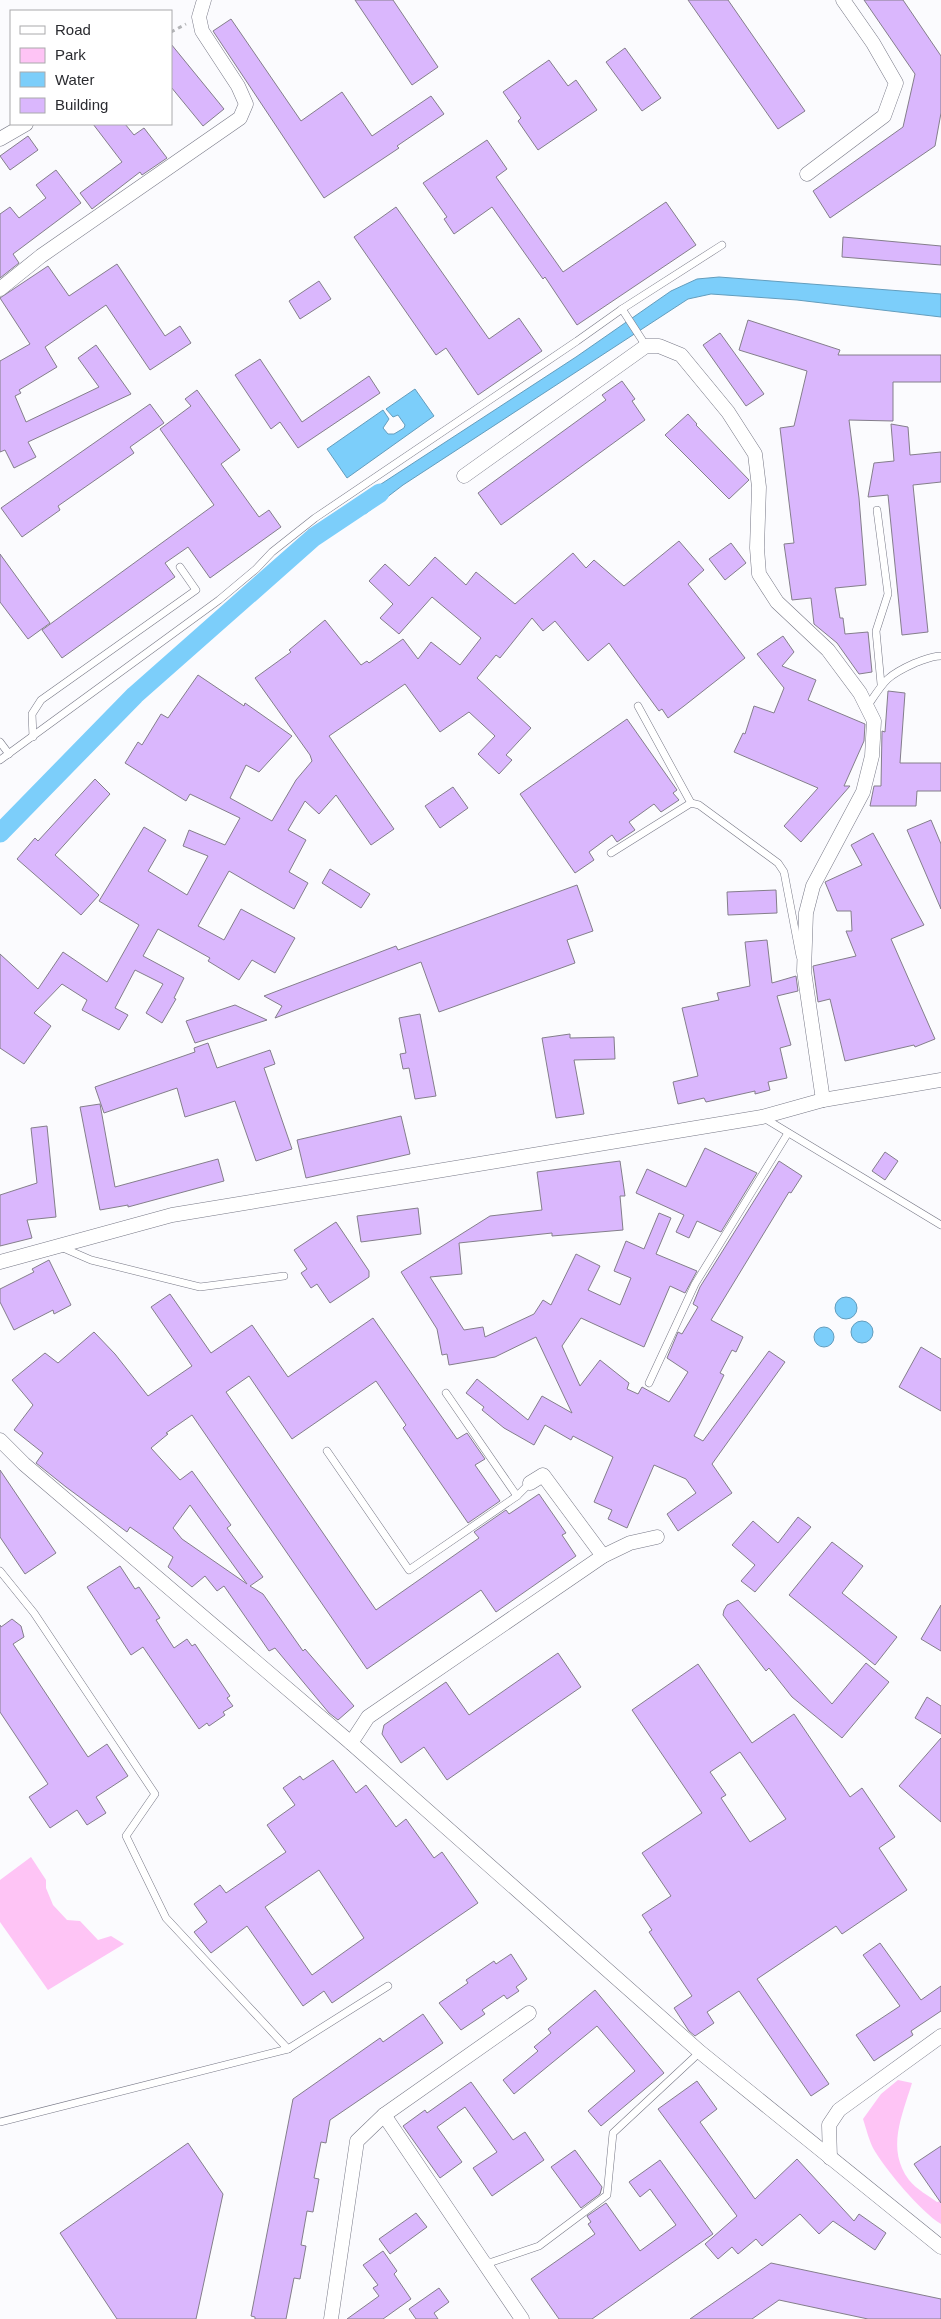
<svg xmlns="http://www.w3.org/2000/svg" width="941" height="2319" viewBox="0 0 941 2319" font-family="Helvetica,sans-serif">
	<style>
		.green { fill: #fec4f5 }
		.water { fill: #7ccefa; stroke: #639dbd }
		.lines { fill: none; stroke-linecap: round; stroke-linejoin: round }
		.canal { stroke: #7ccefa; stroke-width: 19 }
		.building { fill: #dab7fd; stroke: #847e8b; fill-rule: evenodd }
		.service-casing { stroke: #777886; stroke-width: 8 }
		.minor-casing { stroke: #777886; stroke-width: 15 }
		.path { stroke: #b3b4b7; stroke-width: 3; stroke-dasharray: 4 4; stroke-linecap: butt }
		.service { stroke: #fff; stroke-width: 7 }
		.minor { stroke: #fff; stroke-width: 14 }
	</style>
	<rect width="100%" height="100%" fill="#fbfbfe"/>
	<!-- green -->
	<g class="green">
		<path d="M31,1857L46,1880V1888L53,1905L67,1920L80,1921L98,1940L111,1936L124,1944L48,1990L0,1922V1880Z"/>
		<path d="M898,2080L912,2083C902,2116 886,2149 909,2180C916,2189 929,2196 937,2202L941,2201V2224C922,2213 884,2168 873,2148C869,2140 866,2128 863,2119L881,2094Z"/>
	</g>
	<!-- water -->
	<g class="water">
		<path d="M719,277L941,294V317L797,300L711,294L688,299L403,485L365,514L355,501L576,357L671,291L697,279Z"/>
		<path d="M415,389L434,416L347,478L327,449L383,410L389,419L383,428L388,434H394L404,428L405,425L398,415L393,417L386,409Z"/>
		<circle cx="846" cy="1308" r="11"/>
		<circle cx="862" cy="1332" r="11"/>
		<circle cx="824" cy="1337" r="10"/>
	</g>
	<g class="lines">
		<!-- canal -->
		<path class="canal" d="M0,833L135,695L314,537L380,493"/>
	</g>
	<!-- building -->
	<g class="building">
		<path d="M355,0H393L438,67L412,85Z"/>
		<path d="M688,0H728L805,111L778,129Z"/>
		<path d="M864,0H903L941,56V113L935,146L830,218L813,191L903,127L915,74Z"/>
		<path d="M231,19L301,121L342,92L372,136L431,96L444,114L397,146L399,148L324,198L213,31Z"/>
		<path d="M171,44L224,109L203,126L171,87Z"/>
		<path d="M625,48L661,98L642,111L606,62Z"/>
		<path d="M549,60L568,86L576,80L597,110L538,150L518,121L521,118L503,92Z"/>
		<path d="M93,124H125L134,135L144,128L167,158L142,175L140,172L92,209L80,193L122,162Z"/>
		<path d="M28,136L38,150L10,170L0,156Z"/>
		<path d="M487,140L507,169L496,177L563,272L666,202L696,245L577,325L545,277L543,279L492,207L454,234L444,219L447,217L423,183Z"/>
		<path d="M56,170L81,203L13,254L19,263L0,278V214L10,207L19,218L46,198L36,185Z"/>
		<path d="M396,207L489,339L519,318L542,351L478,395L446,348L436,355L354,237Z"/>
		<path d="M843,237L941,246V265L842,257Z"/>
		<path d="M117,264L165,336L180,326L191,343L150,370L106,305L45,347L57,367L19,390L21,393L15,396L26,422L99,387L78,358L96,345L131,394L28,442L36,457L14,468L5,450L0,452V361L30,344L0,298L48,266L69,296Z"/>
		<path d="M319,281L331,299L300,319L289,301Z"/>
		<path d="M748,320L840,350L838,355H941V382H893V421L849,420L859,498L866,585L835,588L840,618H843L845,634L868,632L872,672L859,674L837,643L814,624L811,598L792,600L784,544L794,543L780,428L794,426L807,371L739,350Z"/>
		<path d="M720,333L764,394L746,406L703,345Z"/>
		<path d="M260,359L302,422L369,376L380,393L298,448L280,422L271,429L235,375Z"/>
		<path d="M622,381L635,399L632,401L645,420L501,525L478,493L606,400L602,395Z"/>
		<path d="M197,390L240,450L221,464L259,517L269,510L281,527L210,578L188,547L165,563L175,577L62,658L42,630L214,505L160,429L191,406L185,399Z"/>
		<path d="M150,404L164,423L130,447L134,453L58,506L60,510L22,537L1,508Z"/>
		<path d="M688,414L697,424L696,425L749,480L729,499L665,435Z"/>
		<path d="M891,424L908,427L910,455L941,452V482L913,485L928,632L902,635L888,495L868,497L874,463L894,461Z"/>
		<path d="M679,541L704,570L688,584L745,658L684,706L668,718L662,709L659,711L609,643L588,661L555,621L543,631L532,618L500,658L496,655L477,678L531,728L506,755L512,760L499,774L478,754L495,736L469,712L440,732L405,684L329,736L394,829L371,845L336,795L319,814L305,801L288,830L306,840L289,872L308,883L294,909L229,871L198,926L224,940L241,909L295,938L275,973L252,960L239,980L208,961L210,958L158,929L143,956L184,978L174,998L176,999L162,1023L146,1013L163,984L135,970L115,1008L128,1015L119,1030L82,1010L87,1000L62,984L34,1013L51,1026L24,1064L0,1048V954L38,989L63,952L107,982L139,925L99,901L144,827L166,840L148,871L187,895L208,856L183,846L189,830L225,845L240,818L190,794L186,801L125,763L138,742L142,745L161,714L168,718L198,675L244,706L245,703L292,736L259,772L246,765L230,798L272,821L296,780L312,761L310,755L255,678L291,652L289,650L325,620L361,665L367,661L369,663L403,639L418,659L431,642L460,665L481,638L432,597L399,634L380,618L393,604L369,581L385,564L409,586L435,557L466,585L476,572L515,604L573,553L586,568L594,560L624,586Z"/>
		<path d="M731,543L746,563L725,580L709,559Z"/>
		<path d="M0,554L50,623L28,639L0,602Z"/>
		<path d="M783,636L794,652L782,666L816,680L808,700L865,724L864,741L844,786H850L801,842L784,826L818,788L734,752L743,733L745,734L754,706L774,713L784,688L757,654Z"/>
		<path d="M888,691L905,693L900,763H941V791H917L916,806H870L874,786H881L882,731L885,732Z"/>
		<path d="M627,719L677,790L673,793L679,800L661,812L654,804L629,822L635,830L617,842L612,835L589,852L594,860L575,873L520,794Z"/>
		<path d="M95,779L110,794L55,855L99,895L81,915L17,859L35,838L38,841Z"/>
		<path d="M453,787L468,808L440,828L425,806Z"/>
		<path d="M931,820L941,844V909L907,830Z"/>
		<path d="M873,833L924,925L891,939L935,1039L915,1047L914,1045L845,1061L830,999L818,1002L813,966L856,956L846,931H852L851,911H837L825,882L862,865L851,845Z"/>
		<path d="M330,869L370,894L361,908L322,883Z"/>
		<path d="M577,885L593,931L567,940L575,963L439,1012L421,962L275,1018L282,1006L264,996L396,946L398,950Z"/>
		<path d="M776,890L777,913L728,915L727,892Z"/>
		<path d="M767,940L772,983L796,976L798,991L777,996L791,1045L780,1048L787,1078L768,1082L770,1090L755,1094V1091L706,1102L704,1098L678,1104L673,1082L698,1076L682,1008L719,1000L717,993L750,986L745,942Z"/>
		<path d="M235,1005L267,1020L195,1043L186,1021Z"/>
		<path d="M420,1014L436,1096L415,1099L409,1068L403,1069L400,1054L406,1053L399,1018Z"/>
		<path d="M570,1034V1038L614,1037L615,1059L574,1060L584,1114L556,1118L542,1038Z"/>
		<path d="M208,1043L217,1068L270,1050L275,1064L264,1068L292,1149L256,1161L235,1101L185,1117L177,1088L104,1113L95,1087L195,1052L194,1048Z"/>
		<path d="M100,1104L115,1187L218,1159L224,1181L128,1207V1205L100,1210L80,1107Z"/>
		<path d="M401,1116L410,1154L306,1178L297,1140Z"/>
		<path d="M47,1126L56,1217L27,1220L32,1238L0,1246V1195L37,1183L31,1128Z"/>
		<path d="M705,1148L757,1173L721,1232L697,1221L689,1238L676,1232L684,1215L636,1193L647,1169L686,1187Z"/>
		<path d="M885,1152L898,1161L885,1180L872,1171Z"/>
		<path d="M620,1161L625,1196H620L623,1230L552,1236V1233L459,1243L462,1274L430,1277L464,1330L483,1327L485,1337L534,1314L543,1300L551,1305L576,1254L600,1266L588,1290L620,1305L631,1278L614,1271L626,1241L644,1249L659,1213L671,1218L656,1254L697,1271L685,1293L670,1286L644,1347L581,1318L562,1346L580,1386L600,1360L629,1383L627,1389L638,1394L642,1387L669,1402L688,1372L667,1358L678,1332L682,1334L698,1307L693,1304L700,1287L779,1161L802,1176L791,1193L789,1192L711,1320L743,1337L736,1352L732,1350L720,1373L724,1375L694,1436L703,1441L769,1351L785,1362L712,1464L732,1493L678,1531L667,1514L696,1493L686,1479L654,1465L627,1528L608,1519L612,1510L594,1502L613,1457L573,1436L571,1440L545,1425L534,1445L504,1428L482,1410L484,1407L466,1393L477,1379L528,1420L542,1396L572,1413L536,1337L495,1357L449,1365L447,1354L442,1355L437,1329L401,1272L490,1216L542,1210L537,1172Z"/>
		<path d="M418,1208L421,1234L361,1242L357,1216Z"/>
		<path d="M336,1222L369,1271V1277L330,1303L317,1284L311,1288L301,1273L307,1269L294,1250Z"/>
		<path d="M49,1260L71,1305L54,1314L53,1310L14,1330L0,1302V1289L34,1272L32,1269Z"/>
		<path d="M170,1294L211,1353L252,1325L288,1377L373,1318L457,1439L467,1433L485,1459L475,1465L500,1501L468,1523L403,1428L406,1425L376,1381L292,1439L249,1376L226,1392L376,1610L479,1538L474,1532L506,1510L509,1514L539,1494L566,1533L562,1535L576,1556L496,1612L481,1590L367,1669L192,1415L166,1433L168,1434L151,1448L180,1480L192,1471L231,1525L227,1528L263,1577L250,1586L263,1594L303,1651L305,1649L354,1706L338,1720L329,1713L275,1648L269,1651L224,1586L217,1591L205,1576L192,1587L168,1567L173,1557L130,1527L127,1532L66,1487L36,1463L43,1453L14,1430L33,1405L12,1380L45,1353L58,1363L94,1332L115,1354L148,1396L192,1366L151,1307ZM190,1505L247,1584L182,1539L173,1528Z"/>
		<path d="M921,1347L941,1359V1411L899,1387Z"/>
		<path d="M0,1470L56,1553L25,1574L0,1537Z"/>
		<path d="M798,1517L811,1527L755,1592L741,1581L755,1565L732,1545L753,1521L778,1543Z"/>
		<path d="M832,1542L863,1566L842,1593L897,1637L875,1665L789,1595Z"/>
		<path d="M120,1566L135,1589L139,1587L160,1618L156,1620L174,1648L187,1639L192,1646L195,1644L230,1696L227,1698L233,1706L223,1712L225,1715L209,1726L207,1723L199,1729L143,1647L131,1655L87,1587Z"/>
		<path d="M738,1600L832,1704L866,1663L889,1682L842,1738L792,1697L769,1668L766,1671L729,1623L723,1615L724,1610L727,1605Z"/>
		<path d="M941,1605V1651L921,1639Z"/>
		<path d="M12,1619L21,1626L24,1637L13,1644L88,1757L107,1744L128,1776L96,1797L106,1813L87,1825L77,1810L50,1828L29,1797L48,1784L0,1712V1625L1,1627Z"/>
		<path d="M558,1653L581,1687L447,1780L424,1747L401,1763L382,1734L384,1725L446,1682L469,1715Z"/>
		<path d="M698,1664L752,1743L794,1714L850,1797L862,1788L895,1837L879,1848L907,1890L842,1934L836,1926L757,1979L829,2084L811,2096L739,1991L707,2012L714,2023L695,2036L689,2031L674,2008L692,1996L649,1932L652,1930L642,1915L671,1896L642,1853L702,1813L632,1710ZM740,1752L786,1819L750,1842L721,1798L726,1795L710,1772Z"/>
		<path d="M927,1697L941,1706V1734L915,1718Z"/>
		<path d="M941,1738V1822L899,1786Z"/>
		<path d="M333,1760L356,1793L366,1785L396,1827L406,1819L434,1858L442,1852L478,1903L332,2003L324,1991L303,2006L247,1926L211,1953L194,1932L207,1922L194,1904L220,1885L226,1893L286,1852L267,1825L295,1805L283,1788L300,1776L303,1780ZM319,1870L364,1938L312,1975L265,1907Z"/>
		<path d="M880,1943L921,2000L941,1986V2011L911,2031L913,2035L874,2061L856,2035L900,2006L863,1955Z"/>
		<path d="M511,1954L527,1979L516,1987L519,1991L507,1999L504,1995L482,2010L485,2014L461,2030L439,2003L468,1983L466,1980L494,1961L496,1964Z"/>
		<path d="M595,1990L664,2073L601,2126L588,2111L635,2071L597,2026L514,2094L503,2080L538,2051L534,2047L551,2033L548,2029Z"/>
		<path d="M423,2014L443,2043L330,2120L326,2143L321,2142L314,2178L319,2179L313,2212L307,2211L301,2245L306,2246L300,2279L294,2278L286,2319H255V2317L251,2316L293,2099L380,2038L383,2042Z"/>
		<path d="M697,2081L717,2109L700,2122L755,2199L797,2159L854,2221L859,2214L886,2233L875,2250L833,2221L819,2234L800,2214L762,2246L756,2239L738,2254L732,2247L718,2259L705,2244L737,2216L658,2109Z"/>
		<path d="M471,2082L513,2140L525,2132L544,2160L492,2196L473,2168L497,2152L465,2107L437,2127L462,2162L440,2178L403,2126L425,2110L427,2113Z"/>
		<path d="M188,2143L223,2194L196,2319H117L60,2233Z"/>
		<path d="M941,2146V2203L914,2164Z"/>
		<path d="M575,2150L602,2187L600,2194L581,2208L551,2167Z"/>
		<path d="M660,2160L713,2234L592,2319H559L531,2279L595,2234L588,2224L591,2222L587,2216L606,2203L640,2251L676,2225L650,2189L640,2197L629,2182Z"/>
		<path d="M416,2213L427,2227L390,2254L379,2239Z"/>
		<path d="M383,2251L397,2271L394,2274L411,2299L383,2319H347L379,2296L373,2288L378,2285L363,2265Z"/>
		<path d="M771,2263L941,2299V2319H868L779,2300L752,2319H690Z"/>
		<path d="M439,2288L449,2302L434,2313L438,2319H416L409,2309Z"/>
	</g>
	<g class="lines">
		<!-- service casing -->
		<g class="service-casing">
			<g id="service">
				<path d="M622,309L646,346"/>
				<path d="M877,510L888,594L876,631L881,684"/>
				<path d="M638,706L691,803"/>
				<path d="M867,707C884,681 886,676 915,663C924,660 931,656 941,656"/>
				<path d="M33,737L32,714L41,700L196,590L180,567"/>
				<path d="M0,742L9,754"/>
				<path d="M0,760L219,600L256,569L272,552L315,518L577,341L622,309L722,245"/>
				<path d="M611,853L691,803L699,805L778,863L784,872L800,956"/>
				<path d="M764,1118L941,1225"/>
				<path d="M61,1247L91,1260L200,1287L284,1276"/>
				<path d="M649,1383L695,1284L788,1133"/>
				<path d="M446,1393L517,1496"/>
				<path d="M327,1451L409,1570L517,1496L530,1483"/>
				<path d="M0,1571L34,1613L155,1794L126,1836L166,1918L288,2049L388,1986"/>
				<path d="M0,2122L288,2049"/>
				<path d="M484,2262H492L539,2246L607,2195L613,2133L700,2052"/>
			</g>
		</g>
		<!-- minor casing -->
		<g class="minor-casing">
			<g id="minor">
				<path d="M0,139L26,124"/>
				<path d="M807,174L884,116L896,83L873,43L843,0"/>
				<path d="M0,289L41,256L240,118L246,104L238,86L202,31L199,17L204,0"/>
				<path d="M464,476L646,346H659L681,355L728,412L755,454L759,487L757,548L759,574L777,602L828,650L860,693L874,721L872,756L863,792L813,886L806,913L804,971L823,1100"/>
				<path d="M0,1262L172,1215L762,1117L823,1100L941,1080"/>
				<path d="M0,1440L24,1464L351,1743L700,2052L941,2247"/>
				<path d="M530,1483L543,1475L603,1556"/>
				<path d="M351,1743L368,1717L603,1556L630,1543L657,1537"/>
				<path d="M384,2115L522,2319"/>
				<path d="M830,2158L829,2125L839,2110L941,2036"/>
				<path d="M331,2319L357,2141L384,2115L529,2013"/>
			</g>
		</g>
		<!-- path -->
		<path class="path" d="M171,32L186,24"/>
		<!-- service -->
		<use href="#service" class="service"/>
		<!-- minor -->
		<use href="#minor" class="minor"/>
	</g>
	<!-- legend -->
	<rect x="10" y="10" width="162" height="115" fill="#ffffff" stroke="#aaaaac"/>
	<rect x="20" y="26" width="25" height="8" fill="#ffffff" stroke="#aaaaac"/>
	<text x="55" y="35" font-size="15" fill="#2a2b30">Road</text>
	<rect x="20" y="48" width="25" height="15" fill="#fec4f5" stroke="#aaaaac"/>
	<text x="55" y="60" font-size="15" fill="#2a2b30">Park</text>
	<rect x="20" y="72" width="25" height="15" fill="#7ccefa" stroke="#aaaaac"/>
	<text x="55" y="85" font-size="15" fill="#2a2b30">Water</text>
	<rect x="20" y="98" width="25" height="15" fill="#dab7fd" stroke="#aaaaac"/>
	<text x="55" y="110" font-size="15" fill="#2a2b30">Building</text>
</svg>
